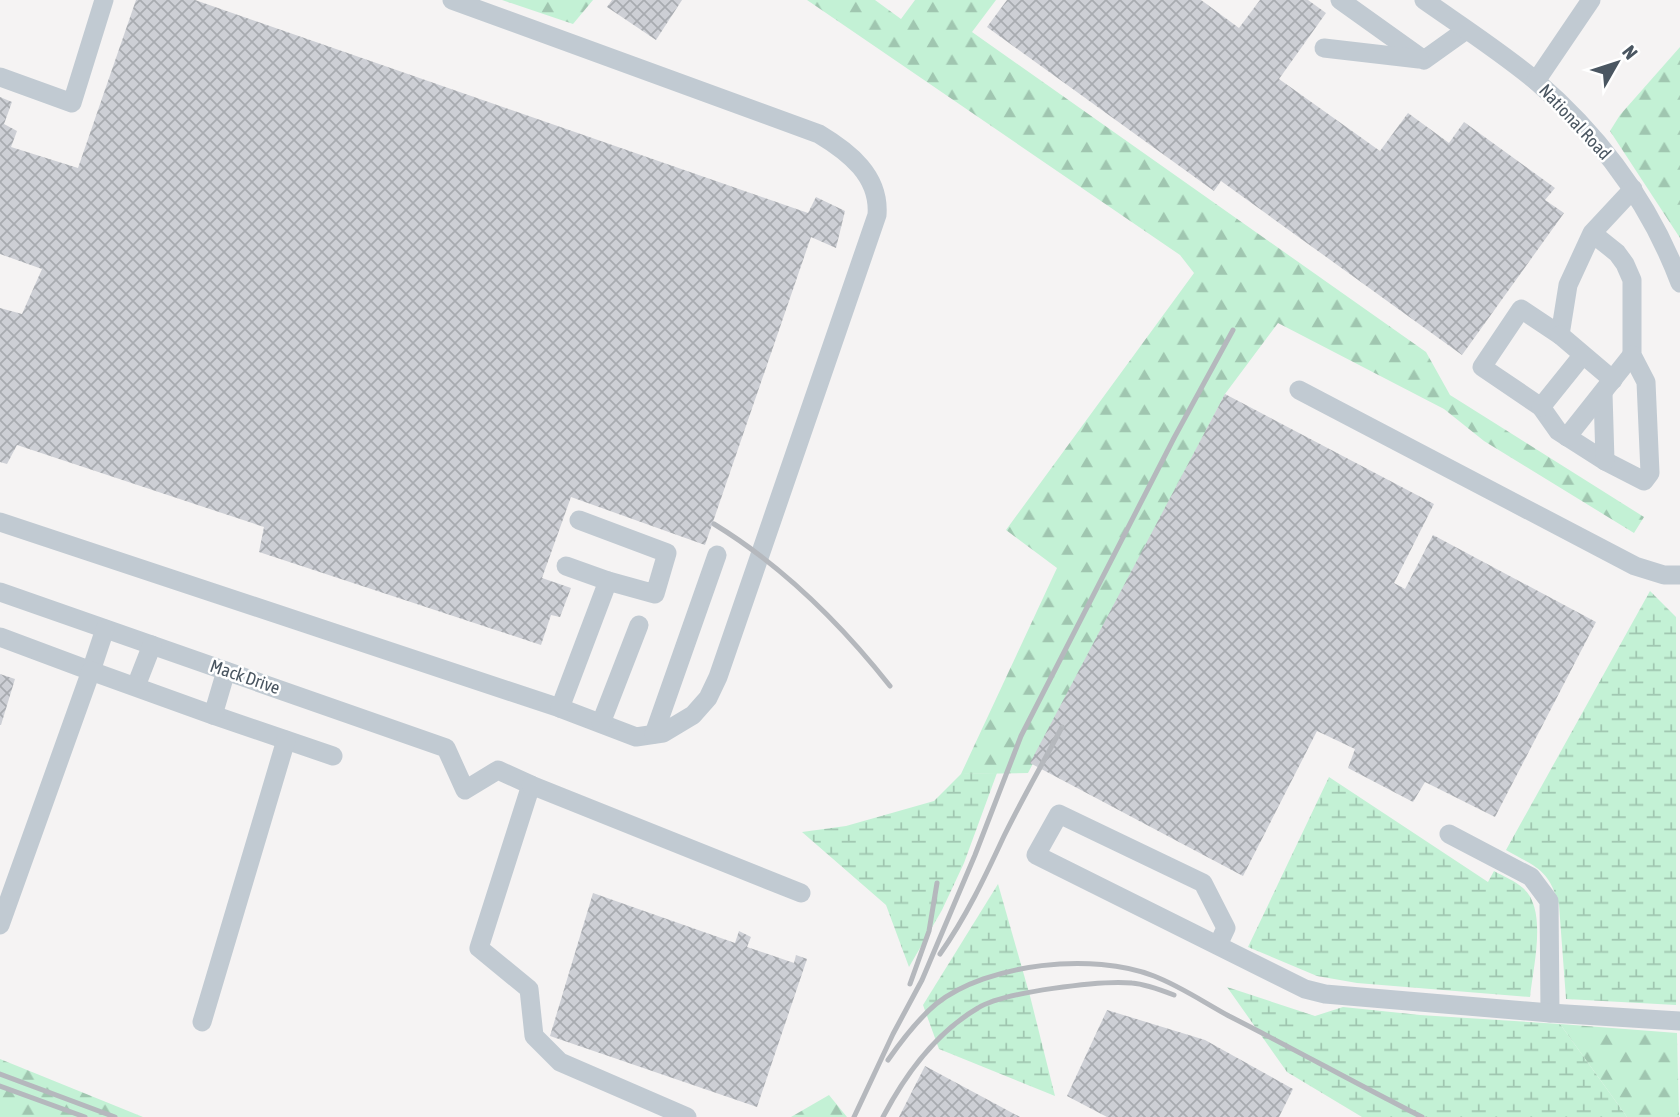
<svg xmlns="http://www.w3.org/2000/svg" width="1680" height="1117" viewBox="0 0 1680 1117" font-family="'Asap Condensed',sans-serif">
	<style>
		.forest { fill: url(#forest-firs) }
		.wetland { fill: url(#wetland-marsh) }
		.building { fill: url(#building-cross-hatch) }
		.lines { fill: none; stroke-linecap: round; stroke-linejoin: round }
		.minor { stroke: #c1cad2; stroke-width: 19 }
		.rail { stroke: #b5b8bd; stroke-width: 5 }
		.labels { text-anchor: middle; stroke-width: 5; stroke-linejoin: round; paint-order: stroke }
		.street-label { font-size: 18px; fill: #4a5661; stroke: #fff }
	</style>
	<defs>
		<pattern id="forest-firs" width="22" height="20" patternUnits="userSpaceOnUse" patternTransform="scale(1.75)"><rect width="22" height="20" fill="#c3f1d5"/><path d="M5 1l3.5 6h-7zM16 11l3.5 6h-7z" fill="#a0c6b0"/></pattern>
		<pattern id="wetland-marsh" width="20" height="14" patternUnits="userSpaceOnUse" patternTransform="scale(1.75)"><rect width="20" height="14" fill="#c3f1d5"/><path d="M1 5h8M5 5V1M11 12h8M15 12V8" fill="none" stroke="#a0c6b0"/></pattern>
		<pattern id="building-cross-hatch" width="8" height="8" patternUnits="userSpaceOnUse" patternTransform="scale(1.75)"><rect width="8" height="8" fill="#cdcfd5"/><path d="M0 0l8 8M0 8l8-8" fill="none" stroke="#a8abb0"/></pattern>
	</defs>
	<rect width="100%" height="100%" fill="#f5f3f3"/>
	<g class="forest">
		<path d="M502,0h91l-20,24z"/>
		<path d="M807,0h68l26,19 14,-19h81l-24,32 454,320 24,43 194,122 -10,16 -150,-92 -40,-32 -166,-86 -53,71 -197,379 -67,1 96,-206 -51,-38 188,-257 -14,-18z"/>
		<path d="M1680,47v191l-70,-107 10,-16z"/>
		<path d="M1560,1024l117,9 2,84h-52z"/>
		<path d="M0,1059l143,58h-143z"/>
		<path d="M829,1095l18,22h-56z"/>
	</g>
	<g class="wetland">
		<path d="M1650,591l26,26v388l-110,-6 -7,-94c-11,-37 -22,-37 -53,-55z"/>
		<path d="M997,773l-33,90 -22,47 -33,57 -23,-62 -84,-73 44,-6 88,-25 27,-27z"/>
		<path d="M1329,777l159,105 6,-11c9,5 21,10 29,17 25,21 10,79 7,109l-173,-14 -40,-7 -69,-29z"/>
		<path d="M998,884l32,112 25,100 -116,-47 -16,-44z"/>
		<path d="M1227,987l88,29 28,-9 77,8 140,9 67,93h-265l-75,-45z"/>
	</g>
	<g class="building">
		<path d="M136,0h59l613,213 8,-16 29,14 -9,37 -25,-11 -106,308 -134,-48 -29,81 29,10 -11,29 -9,-2 -10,30 -282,-93 5,-25 -247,-82 -10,19 -7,-2v-154l22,6 20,-45 -42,-15v-157l12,5 -8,22 13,7 -6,16 67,21z"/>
		<path d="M612,0h70l-26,40 -49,-33z"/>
		<path d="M1007,0h194l38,28 21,-28h48l18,13 -47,66 101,72 28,-38 41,30 15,-21 91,66 -10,12 19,13 -102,142 -241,-174 -7,10 -227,-164z"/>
		<path d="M1225,394l209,110 -40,79 11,6 28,-54 163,87 -101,195 -70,-35 -12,20 -65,-34 7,-19 -38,-18 -74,145 -213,-113z"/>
		<path d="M0,674l15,5 -14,46h-1z"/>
		<path d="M593,893l142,50 4,-12 12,6 -4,10 47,16 2,-8 11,4 -50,148 -207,-71z"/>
		<path d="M1107,1010l98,30 88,49 -14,28h-172l-40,-21z"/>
		<path d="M925,1066l95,51h-121z"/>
	</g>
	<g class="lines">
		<g class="minor">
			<path d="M1340,0l84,60 42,-30"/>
			<path d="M1424,0c37,26 77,52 112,81 65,56 114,122 144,202"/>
			<path d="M1324,48l95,11"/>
			<path d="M0,77l72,26 32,-103"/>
			<path d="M1536,81l55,-81"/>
			<path d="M1592,233l-24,52 -8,50 -39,-26 -39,58 59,40 17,24 47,30 39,20 6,-8 -4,-91 -14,-27v-75l-7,-16 -8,-11 -25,-20 41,-44"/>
			<path d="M1560,335l53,45"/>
			<path d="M1299,390l336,176 29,9h16"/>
			<path d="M1603,393l2,68"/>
			<path d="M1541,407l41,-51"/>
			<path d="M1567,437l65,-82"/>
			<path d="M0,522l560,186 76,29 27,-4 30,-18 15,-17 10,-21 159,-462c3,-39 -28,-63 -58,-81l-367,-134"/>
			<path d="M566,566l42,15"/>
			<path d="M0,592l446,156 19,42 33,-20 33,15 -52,163 50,41 5,47 26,26 127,55"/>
			<path d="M0,637l91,34 14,-42"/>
			<path d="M136,686l16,-41"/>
			<path d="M560,708l48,-127 47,13 12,-41 -88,-33"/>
			<path d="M213,715l120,41"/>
			<path d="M601,723l38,-98"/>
			<path d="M654,734l63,-179"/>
			<path d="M531,785l270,108"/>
			<path d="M1449,834l82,43 18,24 1,112"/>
			<path d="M0,925l91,-254 122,44 13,-44"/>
			<path d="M1218,945l8,-17 -23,-45 -144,-69 -23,41 269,134 20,5 225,19 130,8"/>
			<path d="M202,1022l84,-282"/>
		</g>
		<g class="rail">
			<path d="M714,524c67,41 127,100 176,162"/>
			<path d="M940,954c26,-37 45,-77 64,-118 18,-37 39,-73 58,-109"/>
			<path d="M910,984l19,-53 8,-48"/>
			<path d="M888,1060c14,-20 29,-40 48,-56 52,-41 157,-52 218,-28 26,10 51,27 75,40 65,33 128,68 193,101"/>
			<path d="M0,1074l115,43"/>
			<path d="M0,1086l85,31"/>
			<path d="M854,1117l39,-83 29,-54 53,-125 46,-119 153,-298 59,-108"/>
			<path d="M883,1117c22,-42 54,-85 95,-109 25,-16 124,-28 154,-25 13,1 29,7 42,12"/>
		</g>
	</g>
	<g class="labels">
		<g class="street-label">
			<text transform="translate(1575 122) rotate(47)" y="6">National Road</text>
			<text transform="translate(245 677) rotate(19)" y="6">Mack Drive</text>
		</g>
	</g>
	<g transform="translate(1617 63) rotate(51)" stroke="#ffffff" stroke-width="5" paint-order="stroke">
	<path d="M0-5L12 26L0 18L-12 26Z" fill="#4a5661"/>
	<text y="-10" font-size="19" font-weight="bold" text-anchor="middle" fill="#4a5661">N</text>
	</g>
</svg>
